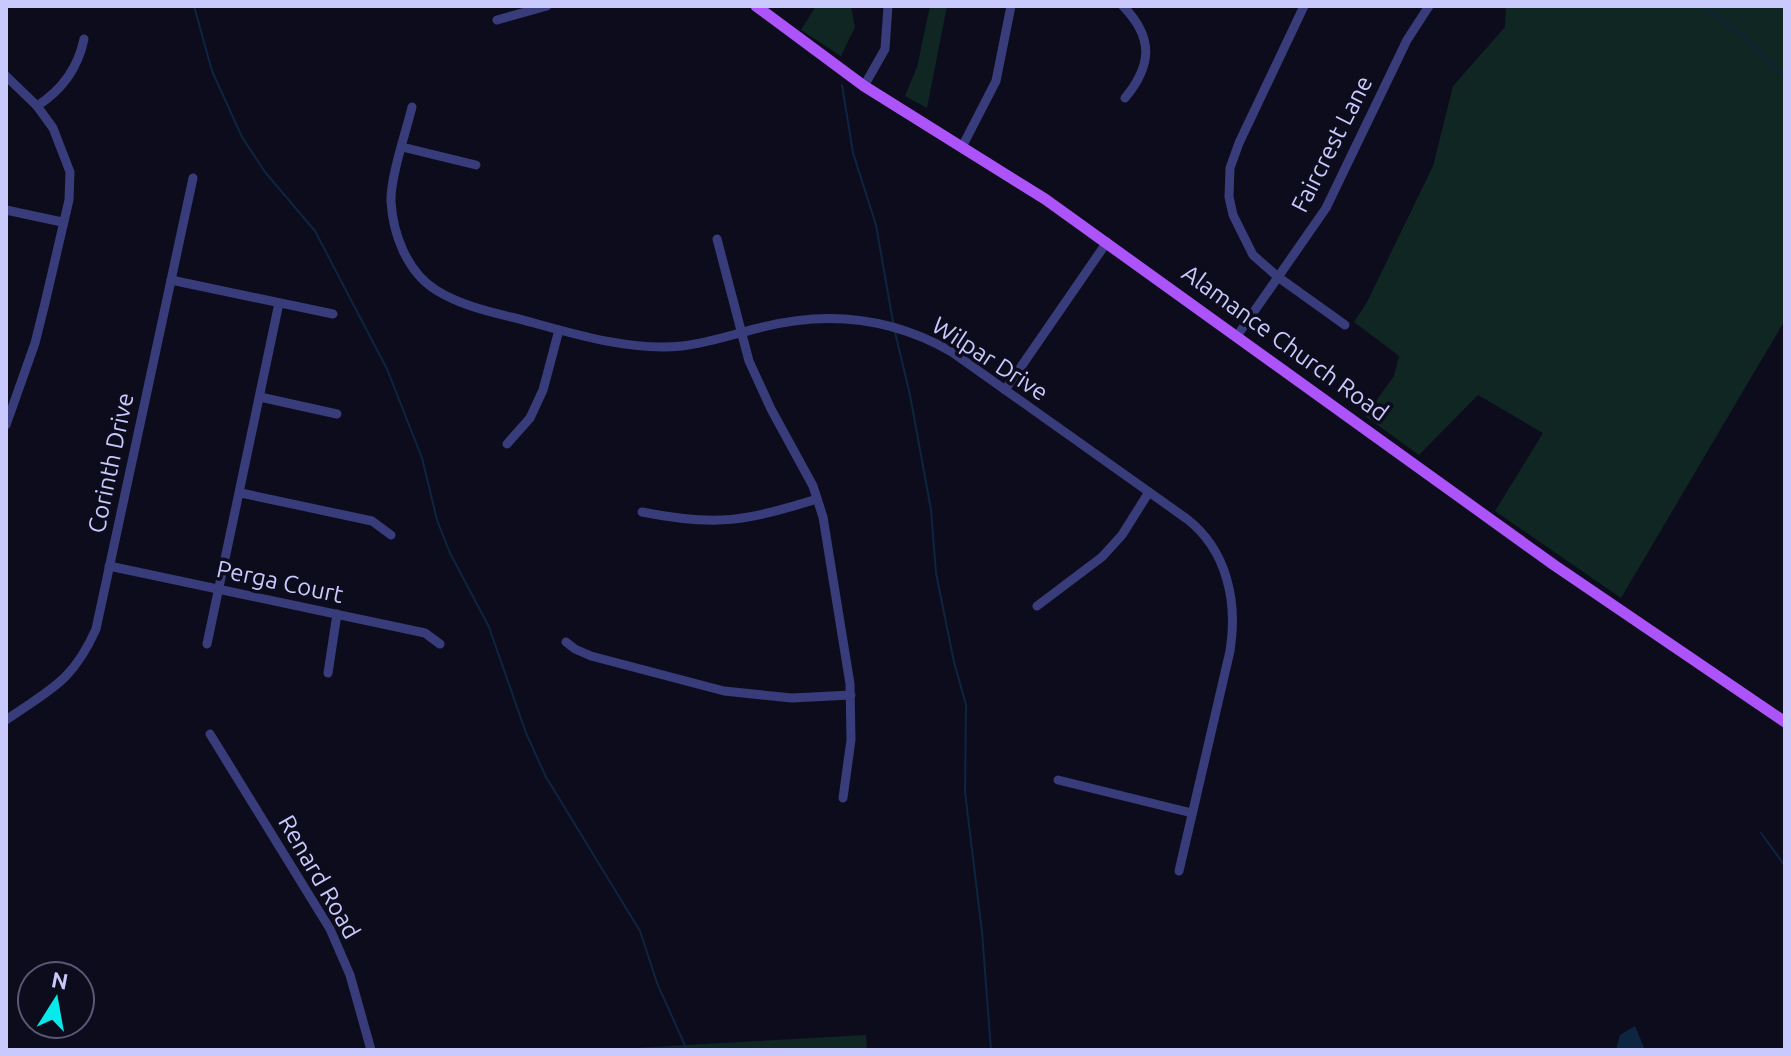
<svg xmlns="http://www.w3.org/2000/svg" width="1791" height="1056" viewBox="0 0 1791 1056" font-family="Ubuntu,sans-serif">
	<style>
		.green { fill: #0f2623 }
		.water { fill: #0d2540 }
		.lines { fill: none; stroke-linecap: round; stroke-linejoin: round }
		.stream { stroke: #0d2540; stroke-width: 2 }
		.minor { stroke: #383c7a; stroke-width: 9 }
		.major { stroke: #ac53fa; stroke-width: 11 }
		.labels { text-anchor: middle; stroke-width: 7; stroke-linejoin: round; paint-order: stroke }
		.street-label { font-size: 24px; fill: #cac9fd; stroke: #0d0c1c }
	</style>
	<rect width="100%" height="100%" fill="#0d0c1c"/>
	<g class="green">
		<path d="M816,6h35l4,21 -14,29 -40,-26z"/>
		<path d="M930,6h17l-20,102 -22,-12 12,-29z"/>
		<path d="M1506,6l279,2v312l-164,278 -126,-87 48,-78 -65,-38 -59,60 -54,-39 29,-40 5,-20 -45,-34 13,-20 66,-136 20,-80 52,-59z"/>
		<path d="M866,1035l1,15h-253l20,-2z"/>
	</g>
	<path class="water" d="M1635,1026l10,24h-29l4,-15z"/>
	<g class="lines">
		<g class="stream">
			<path d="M194,6l18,65 30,66 23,35 50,59 72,138 35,89 15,62 13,33 39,74 37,106 20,44 94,154 17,52 30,67"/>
			<path d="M1703,6l43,32 39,39"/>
			<path d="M842,85l11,68 23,72 17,97"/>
			<path d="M895,332l15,63 21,115 5,63 18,89 12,43 -1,87 17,140 9,118"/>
			<path d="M1761,833l24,33"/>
		</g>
		<g class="minor">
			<path d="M1123,6c31,32 29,59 2,92"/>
			<path d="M1304,6l-65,137 -9,25 -1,29 4,18 20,40 25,22 67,48"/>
			<path d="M497,20l50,-14"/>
			<path d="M6,76l31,30 16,22 17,44 -1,28 -24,103 -10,40 -29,82"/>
			<path d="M864,86l21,-37 3,-43"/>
			<path d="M37,106c25,-16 41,-38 47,-67"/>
			<path d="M412,107c-6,25 -22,71 -21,95 2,32 16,70 45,88 28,18 66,24 98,33 47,13 99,28 148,23 27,-3 52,-12 77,-18 68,-18 132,-11 193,24l235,167c40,31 51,83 43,132l-51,220"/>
			<path d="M963,145l33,-64 15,-75"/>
			<path d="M402,147l74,18"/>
			<path d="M6,210l56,12"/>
			<path d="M717,239l32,122 22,48 42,77 10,31 27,167 1,56 -8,58"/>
			<path d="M171,280l162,34"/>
			<path d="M1237,336l89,-128 81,-168 22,-34"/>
			<path d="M1005,390l102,-148"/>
			<path d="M260,397l77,17"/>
			<path d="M507,444l23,-26 13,-28 16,-60"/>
			<path d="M241,493l131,28 19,14"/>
			<path d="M642,512c76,15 103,9 175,-13"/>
			<path d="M109,566l316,67 15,11"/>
			<path d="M1037,606l65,-49 20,-22 27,-43"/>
			<path d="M566,642l9,7 16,7 133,35 68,7 59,-3"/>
			<path d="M207,644l72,-341"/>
			<path d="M328,673l9,-59"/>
			<path d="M6,720c45,-31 67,-39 90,-91l97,-451"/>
			<path d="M210,734l120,195 20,46 21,75"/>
			<path d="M1058,780l134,33"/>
		</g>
		<path class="major" d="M756,6l108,80 181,113 509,366 231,157"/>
	</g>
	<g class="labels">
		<g class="street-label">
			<text transform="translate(1332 144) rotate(-63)" y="8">Faircrest Lane</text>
			<text transform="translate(1285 343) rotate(36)" y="8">Alamance Church Road</text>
			<text transform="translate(990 359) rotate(33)" y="8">Wilpar Drive</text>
			<text transform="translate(111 463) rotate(-78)" y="8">Corinth Drive</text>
			<text transform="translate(280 582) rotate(12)" y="8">Perga Court</text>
			<text transform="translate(319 877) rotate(60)" y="8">Renard Road</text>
		</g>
	</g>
	<rect width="1791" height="1056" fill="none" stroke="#cac9fd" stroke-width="16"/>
	<g transform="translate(56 1000) rotate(11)"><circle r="38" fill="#0d0c1c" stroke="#595876" stroke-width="2"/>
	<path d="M0-6L14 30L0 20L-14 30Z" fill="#07eaec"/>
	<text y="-12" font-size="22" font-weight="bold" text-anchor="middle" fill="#cac9fd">N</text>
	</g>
</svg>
